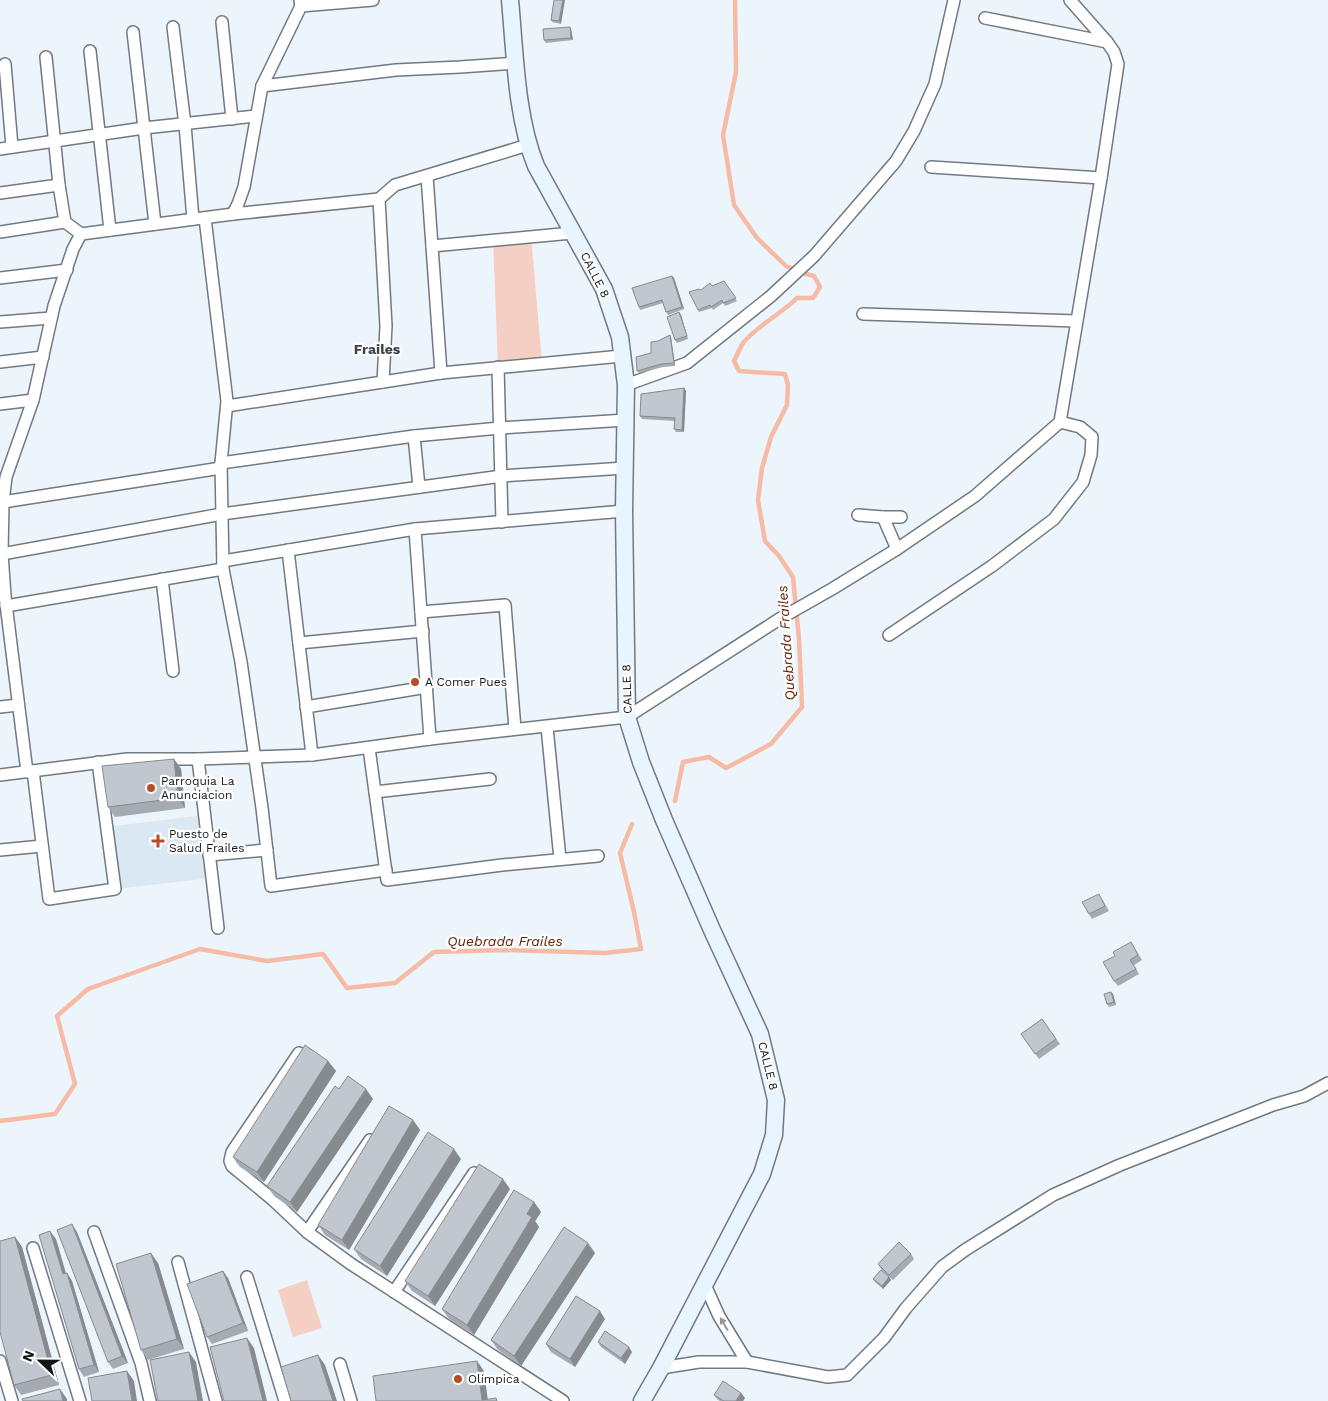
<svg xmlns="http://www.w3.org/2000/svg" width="1328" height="1401" viewBox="0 0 1328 1401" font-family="'Work Sans',sans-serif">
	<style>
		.built { fill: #dae8f4 }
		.park { fill: #f5cfc3 }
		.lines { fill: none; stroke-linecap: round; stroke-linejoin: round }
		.stream { stroke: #f6baa5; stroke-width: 4.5 }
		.street-casing { stroke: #72797f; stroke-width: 14 }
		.secondary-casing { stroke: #72797f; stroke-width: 19 }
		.street { stroke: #fff; stroke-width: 11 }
		.secondary { stroke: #e8f4ff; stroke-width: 16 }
		.wall { fill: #a5abb1 }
		.shaded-wall { fill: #868b90 }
		.building { fill: #c0c7ce; stroke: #868b90 }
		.oneway { fill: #949697 }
		.poi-dot { fill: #b54e27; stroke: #fff; stroke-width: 2 }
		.labels { text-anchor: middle; stroke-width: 4.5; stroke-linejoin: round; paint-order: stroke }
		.street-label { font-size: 12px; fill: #121517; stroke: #fff }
		.poi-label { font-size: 12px; fill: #121517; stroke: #fff; text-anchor: start }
		.neighbourhood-label { font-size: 14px; font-weight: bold; fill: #3e4449; stroke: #fff }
		.water-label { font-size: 14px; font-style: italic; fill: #652003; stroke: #fff }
	</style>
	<rect width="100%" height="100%" fill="#edf5fc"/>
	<path class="built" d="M204,815l8,63 -97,11 -9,-62z"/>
	<g class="park">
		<path d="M531,236l11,127 -44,4 -5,-127z"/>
		<path d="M307,1280l15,48 -29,9 -15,-47z"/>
	</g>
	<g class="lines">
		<g class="stream">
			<path d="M675,801l8,-39 26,-5 17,11 45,-24 31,-37 -3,-68 -6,-62 -14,-21 -14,-15 -7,-41 4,-32 9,-31 16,-32 1,-20 -3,-11 -46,-3 -5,-10c3,-6 6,-13 9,-18 15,-18 38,-29 54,-45h16l7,-11 -6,-11 -8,-2 -20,-8 -29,-28 -23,-33 -11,-70 13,-63 -1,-72"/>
			<path d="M0,1121l55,-7 20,-30 -18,-68 31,-27 112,-40 67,12 56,-7 24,34 48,-5 39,-31 70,-2 101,3 36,-4 -7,-37 -14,-59 12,-29"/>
		</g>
		<g class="street-casing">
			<g id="street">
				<path d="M1070,0l37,42"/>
				<path d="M301,6l72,-6"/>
				<path d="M222,22l10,97"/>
				<path d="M173,27l12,98 8,94"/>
				<path d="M133,32l22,192"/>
				<path d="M90,51l20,179"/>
				<path d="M46,57l13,128 6,37 16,12 152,-20 146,-15 16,-14 133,-40"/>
				<path d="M5,64l7,83"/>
				<path d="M262,86l134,-16 64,-3 56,-4"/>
				<path d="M0,149l144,-21 112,-12"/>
				<path d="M931,167l170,11"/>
				<path d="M427,176l14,197"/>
				<path d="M0,193l59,-8"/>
				<path d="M379,199l7,127 -3,56"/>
				<path d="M233,214l5,-10 6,-17 18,-101 39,-80 -1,-6"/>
				<path d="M205,218l22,183 -6,62 2,106 18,93 21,146 9,78 115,-16"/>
				<path d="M0,232l65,-10"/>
				<path d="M432,246l140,-13"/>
				<path d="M0,278l67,-8"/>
				<path d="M863,314l213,7"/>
				<path d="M0,322l51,-4"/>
				<path d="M0,362l43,-5"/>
				<path d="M498,367l4,155"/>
				<path d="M626,385l61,-22 84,-67 43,-40 82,-95 18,-30 21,-47 19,-84"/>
				<path d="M0,404l33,-4"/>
				<path d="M227,406l214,-33 181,-17"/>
				<path d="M414,436l5,51"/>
				<path d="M221,463l193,-27 86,-8 126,-8"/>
				<path d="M3,502l218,-34"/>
				<path d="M858,515l25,2 14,32"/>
				<path d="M883,517h18"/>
				<path d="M415,529l15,210"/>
				<path d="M288,550l24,205"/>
				<path d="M2,554l220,-40 280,-38 123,-8"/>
				<path d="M223,561l192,-32 209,-18"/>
				<path d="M162,579l11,92"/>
				<path d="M6,606l217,-37"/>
				<path d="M421,612l84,-7 10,124"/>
				<path d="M889,635l103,-69 62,-47 29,-37 8,-27 1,-18 -12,-10 -20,-5"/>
				<path d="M299,643l124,-12"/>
				<path d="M0,707l18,-2"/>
				<path d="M306,707l121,-20"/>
				<path d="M547,727l13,132"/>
				<path d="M369,748l18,132 115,-15 96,-9"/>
				<path d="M198,759l20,169"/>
				<path d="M33,771l16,128 66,-10 -17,-127"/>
				<path d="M27,772l-22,-176 -3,-42 1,-52 3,-25 27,-77 21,-94 19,-57 8,-15"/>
				<path d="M0,775l127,-16h71l114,-4 118,-16 197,-22 154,-99 51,-29 65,-40 78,-53 85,-74 41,-244 17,-114 -4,-12 -7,-10 -122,-24"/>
				<path d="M375,792l115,-13"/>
				<path d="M0,850l42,-4"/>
				<path d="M209,855l58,-5"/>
				<path d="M299,1053l-67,99 -2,9 2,5 40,33 35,33 44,32 212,137"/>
				<path d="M94,1232l47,131 9,38"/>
				<path d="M307,1232l63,-92"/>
				<path d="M33,1248l47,153"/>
				<path d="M178,1262l38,139"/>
				<path d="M247,1277l38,124"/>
				<path d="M705,1285l14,31 28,46"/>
				<path d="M394,1292l80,-119"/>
				<path d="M0,1361l12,40"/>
				<path d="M340,1364l11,37"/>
				<path d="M661,1368l38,-6h48l81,15 19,-2 37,-37 22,-30 36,-41 23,-17 88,-55 67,-30 153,-60 31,-9 24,-13"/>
			</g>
		</g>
		<g class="secondary-casing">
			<path id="secondary" d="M510,0c5,53 6,117 26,166l68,123 16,48 6,48 -2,126 3,206 14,45 23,58 48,110 48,104 16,66 -2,35 -12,39 -101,194 -19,33"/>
		</g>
		<use href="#street" class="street"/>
		<use href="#secondary" class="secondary"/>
	</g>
	<g class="wall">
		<path d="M554,0l7,24 -9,-2 -1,-2z"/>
		<path d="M571,29l2,11 -27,3 -2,-3z"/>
		<path d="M672,276l2,2 10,31 -16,6 -2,-3 -3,-9 -23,7 -1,-3z"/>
		<path d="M724,281l13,20 -12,5 -2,-3 -10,7 -1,-2 -13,4 -1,-2 3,-20z"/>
		<path d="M679,312l2,3 7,24 -11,4 -2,-3z"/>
		<path d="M670,335l1,2 4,29 -12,1 -24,6 -2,-2 14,-18 7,-12z"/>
		<path d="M684,388l2,3 -2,41h-8l-2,-3 1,-8 -33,-2 -2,-3z"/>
		<path d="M174,759l7,10 4,39 -70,9 -7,-10z"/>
		<path d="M1102,899l7,12 -17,8 -3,-5z"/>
		<path d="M1131,942l11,18 -8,5 5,9 -21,12 -4,-5 1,-25z"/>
		<path d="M1111,992l2,2 3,11 -7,2 -2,-3z"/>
		<path d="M1042,1019l18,25 -21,15 -18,-25z"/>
		<path d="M328,1061l8,10 -72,111 -24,-15 -7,-10z"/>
		<path d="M339,1089l34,10 -76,113 -23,-16 -7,-10z"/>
		<path d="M413,1120l7,10 -71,120 -24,-15 -7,-10z"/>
		<path d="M461,1159l-74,117 -26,-17 -7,-10z"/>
		<path d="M510,1189l-75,117 -23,-15 -7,-10z"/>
		<path d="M534,1202l7,10 -6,9 4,6 -65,108 -25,-16 -7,-10z"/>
		<path d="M77,1232l51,131 -15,6 -5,-7z"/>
		<path d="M15,1237l7,10 37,138 -38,10 -7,-10z"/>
		<path d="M56,1239l10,34h1l5,8 27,91 -15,5 -5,-8z"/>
		<path d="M595,1253l-74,113 -23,-16 -7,-10z"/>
		<path d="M911,1254l3,5 -21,21 -4,-3 2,3 -8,9 -8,-7 -2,-3 16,-2 -8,-8 -3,-5z"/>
		<path d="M158,1263l26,86 -36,11 -7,-10z"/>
		<path d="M228,1278l20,53 -36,13 -5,-7z"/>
		<path d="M605,1319l-30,48 -24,-15 -5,-8z"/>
		<path d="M598,1342l34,10 -7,12 -24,-17z"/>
		<path d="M741,1393l4,5 -2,3h-23l-2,-1 -4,-5z"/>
	</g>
	<g class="shaded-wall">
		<path d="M563,0h2l-4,24 -2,-3z"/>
		<path d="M570,27l1,2 2,11 -2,-2z"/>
		<path d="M672,276l2,2 10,31 -2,-2z"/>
		<path d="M679,312l2,3 7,24z"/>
		<path d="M670,335l1,2 4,29 -1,-3z"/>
		<path d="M684,388l2,3 -2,41 -2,-2z"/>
		<path d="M174,759l7,10 4,39 -7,-10z"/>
		<path d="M1111,992l2,2 3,11 -2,-3z"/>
		<path d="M328,1061l8,10 -72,111 -7,-10z"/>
		<path d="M366,1089l7,10 -76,113 -7,-10z"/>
		<path d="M413,1120l7,10 -71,120 -7,-10z"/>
		<path d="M454,1149l7,10 -74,117 -7,-10z"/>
		<path d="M503,1179l7,10 -75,117 -7,-10z"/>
		<path d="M534,1202l7,10 -6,9 4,6 -65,108 -7,-10 60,-111z"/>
		<path d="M72,1224l5,8 51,131 -6,-7z"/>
		<path d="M50,1231l6,8 12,43 -5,-8z"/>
		<path d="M15,1237l7,10 37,138 -7,-10z"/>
		<path d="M588,1243l7,10 -74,113 -7,-10z"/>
		<path d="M151,1253l7,10 26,86 -7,-10z"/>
		<path d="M223,1271l5,7 20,53 -5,-8z"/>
		<path d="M67,1273l5,8 27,91 -5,-7z"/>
		<path d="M889,1277l2,3 -8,9 -1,-3z"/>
		<path d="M600,1311l5,8 -30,48 -5,-8z"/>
		<path d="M247,1338l7,10 13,53h-4z"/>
		<path d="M629,1347l3,5 -7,12 -4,-6z"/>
		<path d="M189,1352l7,10 7,39h-5z"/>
		<path d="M318,1355l7,10 12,36h-4z"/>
		<path d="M477,1361l7,10 4,30 -6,-1z"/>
		<path d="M127,1371l7,10 3,20h-5z"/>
		<path d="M60,1389l7,10v2h-4z"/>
		<path d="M741,1393l4,5 -2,3h-7z"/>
	</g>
	<g class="building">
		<path d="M554,0h9l-4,21 -8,-1z"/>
		<path d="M570,27l1,11 -27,2 -1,-11z"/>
		<path d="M672,276l10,31 -16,5 -4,-12 -23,7 -7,-19z"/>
		<path d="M724,281l12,17 -13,5 -1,-3 -11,7 -1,-2 -12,5 -9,-18 10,-3 2,1 9,-7 2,3z"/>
		<path d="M679,312l8,24 -12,4 -8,-23z"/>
		<path d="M670,335l4,28 -13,1 -24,7 -1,-14 15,-4v-11l7,-1z"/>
		<path d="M684,388l-2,42 -8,-1 1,-11 -35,-2 1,-22z"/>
		<path d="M174,759l4,39 -70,9 -6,-41z"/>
		<path d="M1099,894l6,12 -16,8 -7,-12z"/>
		<path d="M1131,942l7,13 -8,5 6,9 -22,12 -11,-19 12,-6 -2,-4z"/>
		<path d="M1111,992l3,10 -7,2 -3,-10z"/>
		<path d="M1042,1019l14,20 -21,15 -14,-20z"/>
		<path d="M305,1045l23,16 -71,111 -24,-15z"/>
		<path d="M348,1076l18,13 -76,113 -23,-16 68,-100 4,3z"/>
		<path d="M389,1106l24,14 -71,120 -24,-15z"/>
		<path d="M428,1132l26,17 -74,117 -26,-17z"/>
		<path d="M479,1164l24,15 -75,117 -23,-15z"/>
		<path d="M514,1190l20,12 -7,12 5,3 -65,108 -25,-16z"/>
		<path d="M72,1224l50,132 -14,6 -51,-132z"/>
		<path d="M564,1227l24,16 -74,113 -23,-16z"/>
		<path d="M50,1231l13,43 4,-1 27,92 -15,4 -40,-134z"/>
		<path d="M15,1237l37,138 -38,10 -14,-53v-91z"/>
		<path d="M899,1242l12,12 -22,21 -11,-11z"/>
		<path d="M151,1253l26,86 -36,11 -25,-86z"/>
		<path d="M881,1270l8,7 -7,9 -9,-7z"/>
		<path d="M223,1271l20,52 -36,14 -20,-53z"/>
		<path d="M576,1296l24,15 -30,48 -24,-15z"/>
		<path d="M605,1331l24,16 -8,11 -23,-16z"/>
		<path d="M247,1338l16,63h-39l-14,-54z"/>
		<path d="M189,1352l9,49h-40l-8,-41z"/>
		<path d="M318,1355l15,46h-42l-10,-34z"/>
		<path d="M477,1361l5,39 14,-2 1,3h-121l-3,-25z"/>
		<path d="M127,1371l5,30h-40l-4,-23z"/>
		<path d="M723,1381l18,12 -5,8h-12l-10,-6z"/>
		<path d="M60,1389l3,12h-40l-1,-2z"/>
	</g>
	<defs><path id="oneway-solid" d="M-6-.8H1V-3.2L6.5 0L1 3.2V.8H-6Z" transform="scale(1.25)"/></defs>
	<use class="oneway" href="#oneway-solid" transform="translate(724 1324) rotate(-121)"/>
	<g class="poi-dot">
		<circle cx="415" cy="682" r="5"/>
		<circle cx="151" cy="788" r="5"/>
		<path d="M155.5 833.5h5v5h5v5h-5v5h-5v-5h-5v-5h5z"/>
		<circle cx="458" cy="1379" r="5"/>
	</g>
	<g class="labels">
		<g class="street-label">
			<text transform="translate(595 275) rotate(63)" y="4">CALLE 8</text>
			<text transform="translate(627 689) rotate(-92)" y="4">CALLE 8</text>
			<text transform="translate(768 1066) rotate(76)" y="4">CALLE 8</text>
		</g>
		<g class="poi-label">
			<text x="425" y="686">A Comer Pues</text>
			<text x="161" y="785">Parroquia La<tspan x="161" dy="14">Anunciacion</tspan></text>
			<text x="169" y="838">Puesto de<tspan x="169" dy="14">Salud Frailes</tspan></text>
			<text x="468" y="1383">Olímpica</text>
		</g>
		<g class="neighbourhood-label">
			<text x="377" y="354">Frailes</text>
		</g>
		<g class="water-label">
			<text transform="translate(786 643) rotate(-94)" y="5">Quebrada Frailes</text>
			<text x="505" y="946">Quebrada Frailes</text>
		</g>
	</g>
	<g transform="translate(40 1361) rotate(292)" stroke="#ffffff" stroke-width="4" paint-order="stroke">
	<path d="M0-4L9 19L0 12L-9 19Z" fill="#121517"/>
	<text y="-8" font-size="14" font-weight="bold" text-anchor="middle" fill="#121517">N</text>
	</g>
</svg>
